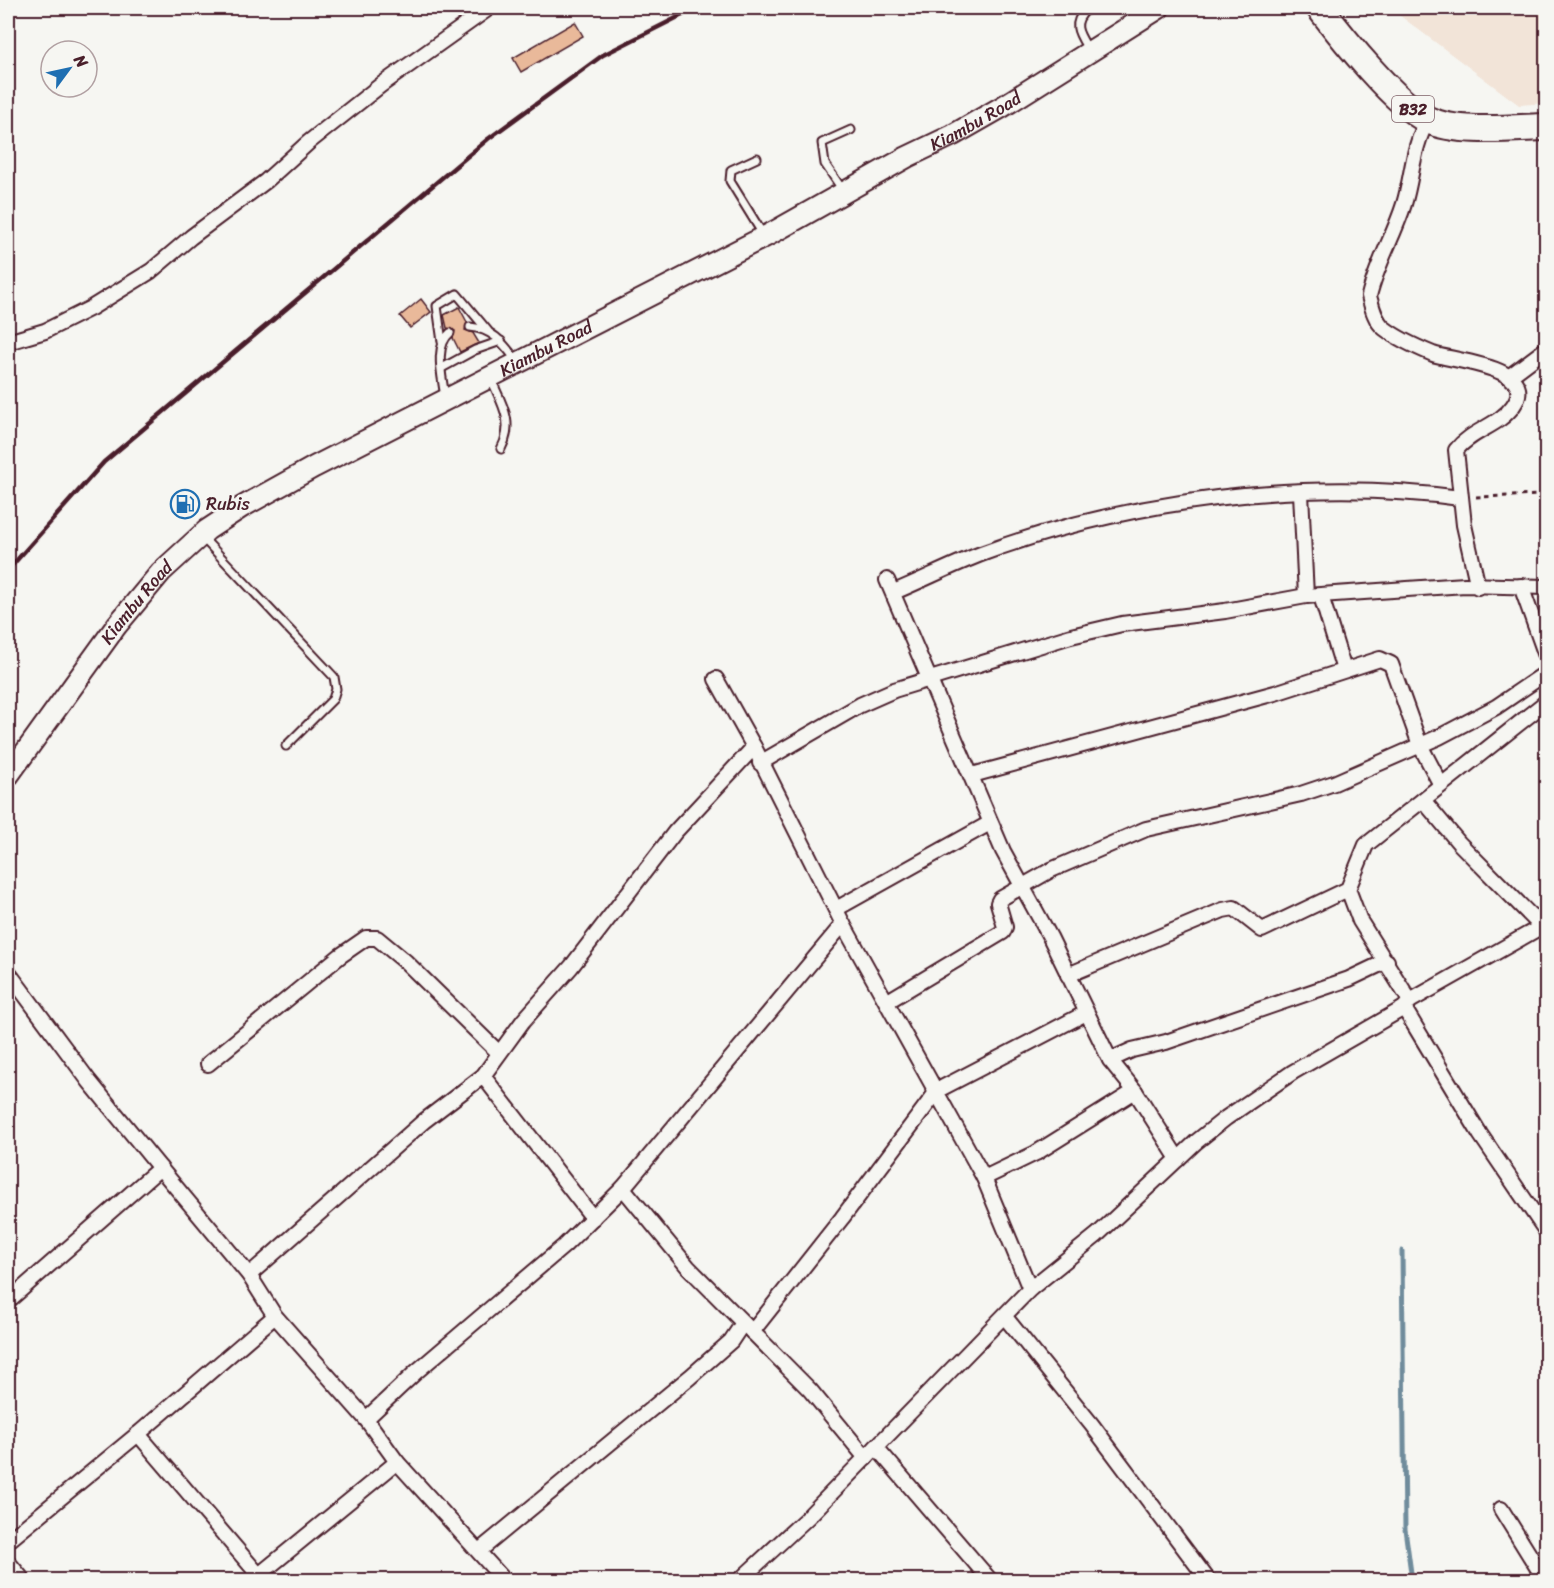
<svg xmlns="http://www.w3.org/2000/svg" width="1554" height="1588" viewBox="0 0 1554 1588" font-family="Sriracha,sans-serif">
	<style>
		.built { fill: #f2e4d8 }
		.lines { fill: none; stroke-linecap: round; stroke-linejoin: round }
		.stream { stroke: #6f8c9c; stroke-width: 5 }
		.building { fill: #e9b99a; stroke: #4a1f2b; stroke-width: 1.5 }
		.lane-casing { stroke: #4a1f2b; stroke-width: 11 }
		.street-casing { stroke: #4a1f2b; stroke-width: 18 }
		.secondary-casing { stroke: #4a1f2b; stroke-width: 24 }
		.highway-casing { stroke: #4a1f2b; stroke-width: 30 }
		.path { stroke: #4a1f2b; stroke-width: 3; stroke-dasharray: 4.5 4.5; stroke-linecap: butt }
		.lane { stroke: #f6f6f2; stroke-width: 7 }
		.street { stroke: #f6f6f2; stroke-width: 14 }
		.secondary { stroke: #f6f6f2; stroke-width: 20 }
		.highway { stroke: #f6f6f2; stroke-width: 26 }
		.rail { stroke: #4a1f2b; stroke-width: 4.5 }
		.labels { text-anchor: middle; stroke-width: 5; stroke-linejoin: round; paint-order: stroke }
		.shield { fill: #f6f6f2; stroke: #7e6067; stroke-width: 1.5 }
		.shield-label { font-size: 16px; font-weight: bold; fill: #4a1f2b }
		.street-label { font-size: 18px; fill: #4a1f2b; stroke: #f6f6f2 }
		.poi-label { font-size: 18px; fill: #4a1f2b; stroke: #f6f6f2; text-anchor: start }
	</style>
	<rect width="100%" height="100%" fill="#f6f6f2"/>
	<filter id="ink" filterUnits="userSpaceOnUse"><feTurbulence type="fractalNoise" baseFrequency=".0167" numOctaves="2"/><feDisplacementMap in="SourceGraphic" scale="12" xChannelSelector="R" yChannelSelector="G"/><feConvolveMatrix kernelMatrix="1 2 1 2 8 2 1 2 1" color-interpolation-filters="sRGB"/></filter>
	<g filter="url(#ink)">
		<path class="built" d="M1396,8h150v95l-27,2 -120,-90z"/>
		<g class="lines">
			<path class="stream" d="M1402,1251l3,278 7,51"/>
		</g>
		<g class="building">
			<path d="M575,22l8,14 -62,36 -8,-14z"/>
			<path d="M421,299l10,13 -21,16 -10,-12z"/>
			<path d="M459,307l8,15 -2,8 8,3 6,10 -19,9 -7,-14 2,-7 -8,-3 -3,-13z"/>
		</g>
		<g class="lines">
			<g class="lane-casing">
				<g id="lane">
					<path d="M1086,10c-15,14 -7,24 2,39"/>
					<path d="M757,158l-26,12 -1,11 34,55"/>
					<path d="M844,192l-19,-28 -3,-21 29,-13"/>
					<path d="M470,327c23,2 33,16 46,33"/>
					<path d="M442,342l-5,-36 20,-12 31,37"/>
					<path d="M442,368l33,-18 26,-9"/>
					<path d="M491,379c11,25 24,44 10,70"/>
					<path d="M445,398c-2,-19 -12,-51 5,-65"/>
					<path d="M202,537l132,140 2,12 -3,10 -47,47"/>
				</g>
			</g>
			<g class="street-casing">
				<g id="street">
					<path d="M1428,120c-16,27 -15,55 -24,84 -10,32 -27,59 -35,92 3,11 6,25 15,32 14,11 32,19 49,26 19,7 108,13 80,52 -14,20 -41,24 -57,44l8,75 14,62"/>
					<path d="M8,342l37,-11 46,-23 60,-37 40,-34 75,-56 43,-39 72,-57 108,-77"/>
					<path d="M1510,376l36,-27"/>
					<path d="M1301,493l5,103"/>
					<path d="M887,580l116,271 47,86 60,123 25,31 -99,62 -52,25"/>
					<path d="M1521,586l25,70"/>
					<path d="M894,592c29,-12 58,-27 87,-38 146,-54 325,-77 479,-56"/>
					<path d="M1321,596l23,74"/>
					<path d="M716,679l38,68 89,177 141,254 46,111"/>
					<path d="M760,763l100,-58 34,-15 177,-54 51,-12 103,-13 81,-15 159,-11 81,2"/>
					<path d="M972,775l303,-82 105,-34 11,5 29,81 21,40"/>
					<path d="M1423,800l36,43 83,84"/>
					<path d="M1348,889l12,32 50,80"/>
					<path d="M836,909l154,-86"/>
					<path d="M8,972l81,109 71,87"/>
					<path d="M1068,975l155,-65 11,-2 28,22 86,-41 18,-44 180,-143"/>
					<path d="M888,1001l115,-69 2,-5 -7,-24 2,-4 51,-29 95,-41 155,-35 33,-11 105,-46 57,-30 50,-34"/>
					<path d="M1404,1008l76,126 66,97"/>
					<path d="M1110,1060l22,-10 34,-8 183,-63 38,-18"/>
					<path d="M208,1064l132,-108 26,-18h11l29,24 93,91"/>
					<path d="M483,1076l110,142"/>
					<path d="M1135,1091l43,68"/>
					<path d="M623,1188l65,79 122,123 56,68"/>
					<path d="M249,1275l175,-154 59,-45 40,-55 48,-54 104,-135 79,-85"/>
					<path d="M8,1301l152,-133 89,107 26,41 91,103 31,43 107,118"/>
					<path d="M1005,1317l87,108 116,155"/>
					<path d="M752,1332l90,-114 96,-128 148,-77"/>
					<path d="M366,1419l50,-47 148,-126 59,-58 220,-264"/>
					<path d="M138,1434l125,146"/>
					<path d="M876,1447l114,133"/>
					<path d="M1501,1509l44,71"/>
					<path d="M8,1541l130,-107 137,-118"/>
					<path d="M479,1551l211,-174 41,-36 12,-18"/>
					<path d="M8,1562l15,18"/>
					<path d="M259,1575l138,-113"/>
					<path d="M740,1580l68,-63 222,-228 67,-54 99,-93 30,-24 67,-46 111,-64 6,-7 136,-77"/>
				</g>
			</g>
			<g class="secondary-casing">
				<g id="secondary">
					<path id="s1" d="M8,776l109,-151 44,-53 46,-42 35,-23 72,-40 458,-234 135,-76 46,-22 49,-28 157,-99"/>
				</g>
			</g>
			<g class="highway-casing">
				<path id="highway" d="M1320,8c22,29 76,97 108,112 30,14 85,8 118,7"/>
			</g>
			<path class="path" d="M1476,497l70,-2"/>
			<use href="#lane" class="lane"/>
			<use href="#street" class="street"/>
			<use href="#secondary" class="secondary"/>
			<use href="#highway" class="highway"/>
			<path class="rail" d="M8,570l96,-108 384,-323 115,-84 93,-47"/>
		</g>
	</g>
	<defs>
		<g id="fuel-ring" transform="scale(1.5)"><circle r="9.5" fill="#f6f6f2" stroke="#1f6fb2" stroke-width="1.5"/><path d="M-5.5-6h7V0h2V4h1.3V-2.5L3-4.5l.8-.8L6-3V5H2.5V1h-1V6h-7ZM-4.2-4.7v3.2H.2V-4.7Z" fill="#1f6fb2"/></g>
	</defs>
	<g fill-rule="evenodd">
		<use href="#fuel-ring" x="185" y="504"/>
	</g>
	<g class="labels">
		<rect class="shield" x="1392" y="96" width="42" height="26" rx="4.5"/>
		<g class="shield-label">
			<text x="1413" y="115">B32</text>
		</g>
		<g class="street-label">
			<text dy="6" stroke="none"><textPath href="#s1" startOffset="1188">Kiambu Road</textPath></text>
			<text dy="6" stroke="none"><textPath href="#s1" startOffset="702">Kiambu Road</textPath></text>
			<text dy="6" stroke="none"><textPath href="#s1" startOffset="216">Kiambu Road</textPath></text>
		</g>
		<g class="poi-label">
			<text x="206" y="510">Rubis</text>
		</g>
	</g>
	<rect width="1554" height="1588" fill="none" stroke="#f6f6f2" stroke-width="30"/>
	<rect x="15" y="15" width="1524" height="1558" fill="none" stroke="#4a1f2b" stroke-width="2" filter="url(#ink)"/>
	<g transform="translate(69 69) rotate(57)"><circle r="28" fill="#f6f6f2" stroke="#b1a0a2" stroke-width="1.5"/>
	<path d="M0-4.5L10 22L0 15L-10 22Z" fill="#1f6fb2"/>
	<text y="-9" font-size="16" font-weight="bold" text-anchor="middle" fill="#4a1f2b">N</text>
	</g>
</svg>
